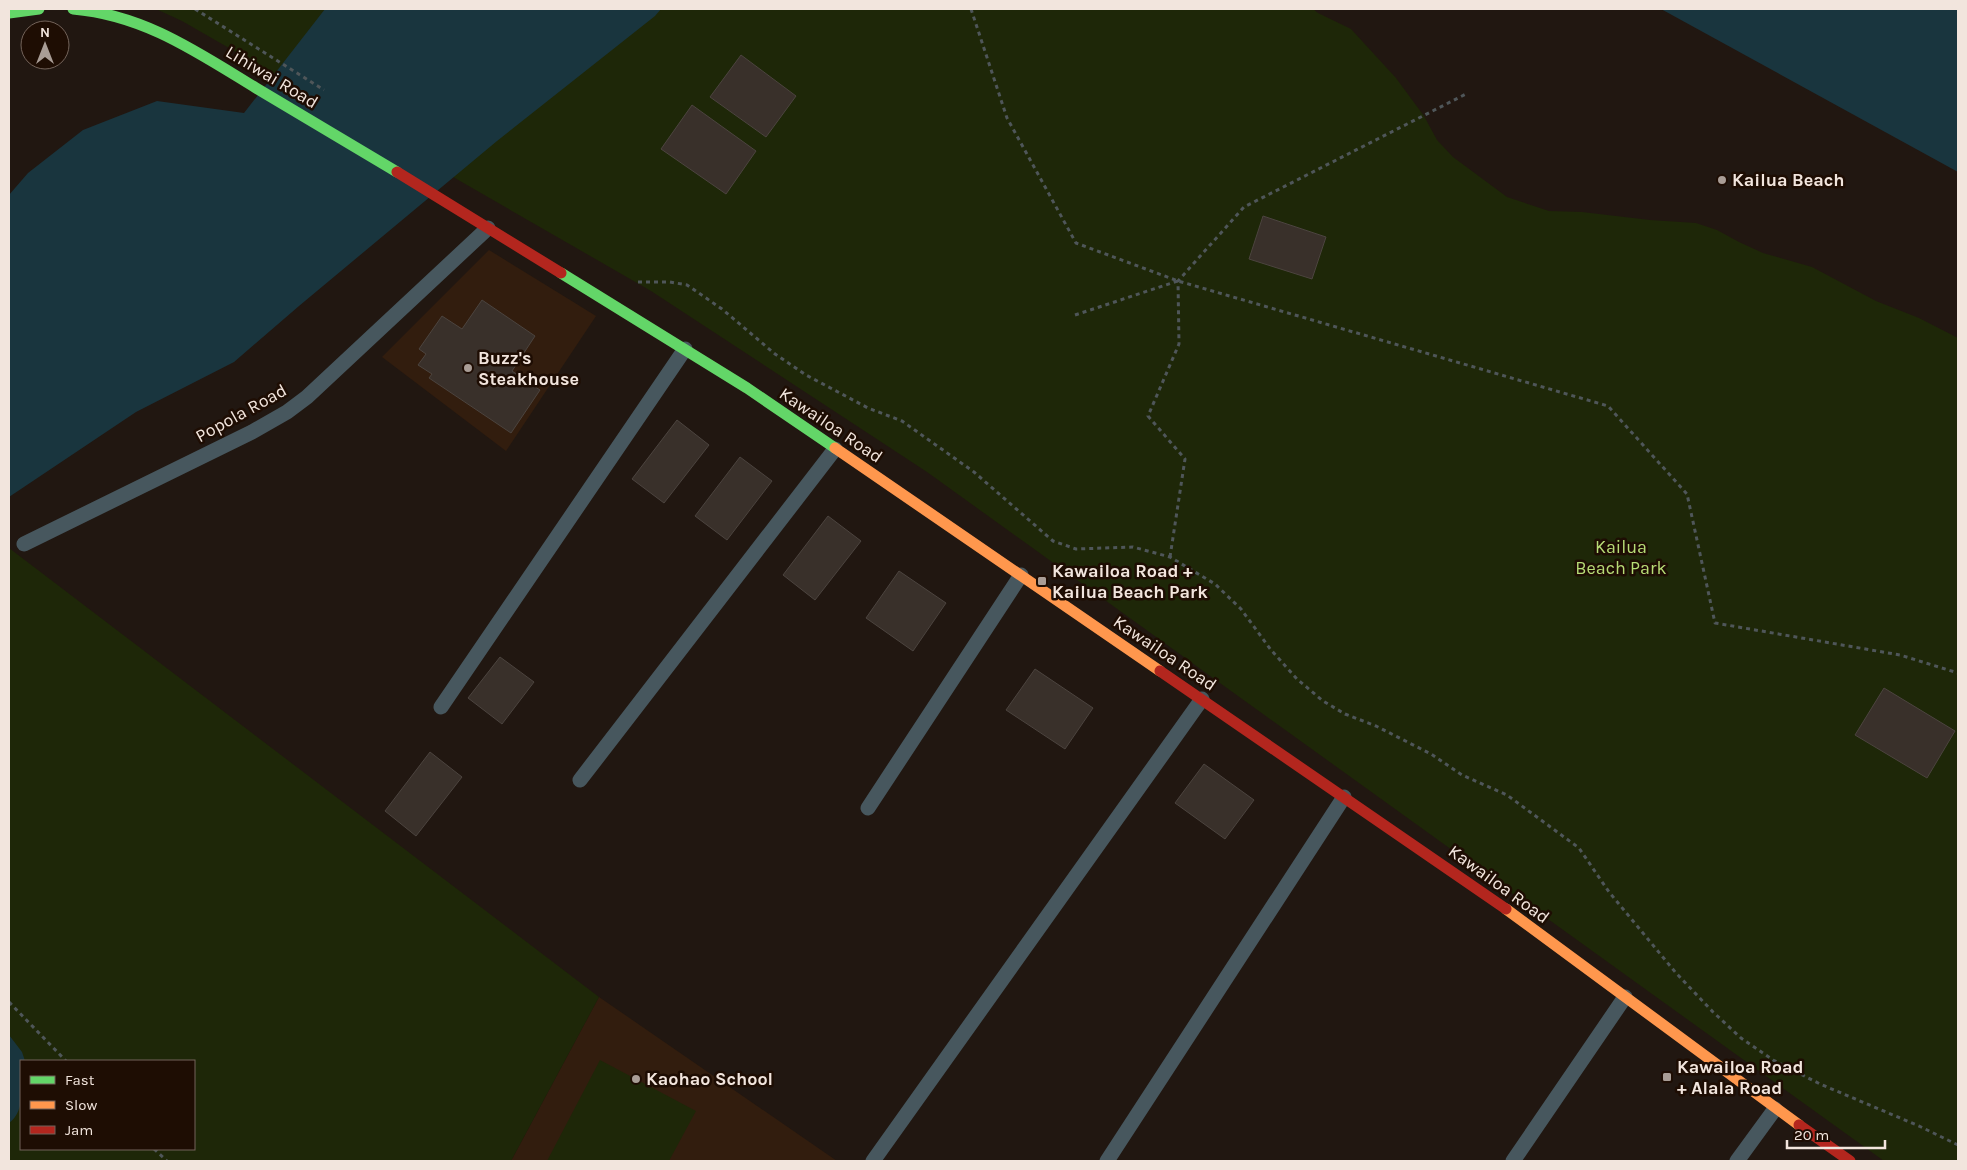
<svg xmlns="http://www.w3.org/2000/svg" width="1967" height="1170" viewBox="0 0 1967 1170" font-family="Karla,sans-serif">
	<style>
		.built { fill: #321d0e }
		.green { fill: #1e2708; fill-rule: evenodd }
		.water { fill: #19353e }
		.building { fill: #39302a; stroke: #4c443f }
		.lines { fill: none; stroke-linecap: round; stroke-linejoin: round }
		.path { stroke: #4f5659; stroke-width: 3; stroke-dasharray: 4 4; stroke-linecap: butt }
		.lane { stroke: #47575e; stroke-width: 15 }
		.fast { stroke: #63d668; stroke-width: 11 }
		.slow { stroke: #ff974d; stroke-width: 11 }
		.jam { stroke: #b3261e; stroke-width: 11 }
		.poi-dot { fill: #a99d96; stroke: #1e0d03; stroke-width: 2 }
		.labels { text-anchor: middle; stroke-width: 5; stroke-linejoin: round; paint-order: stroke }
		.street-label { font-size: 18px; fill: #f2e5dd; stroke: #1e0d03 }
		.poi-label { font-size: 18px; font-weight: bold; fill: #f2e5dd; stroke: #1e0d03; text-anchor: start }
		.park-label { font-size: 18px; fill: #b7dc76; stroke: #1e0d03 }
	</style>
	<rect width="100%" height="100%" fill="#211711"/>
	<g class="built">
		<path d="M489,250l107,66 -90,135 -124,-94z"/>
		<path d="M599,997l238,164h-326z"/>
	</g>
	<g class="green">
		<path d="M156,9h1157l5,4 33,16 45,49 28,38 13,24 16,17 54,40 42,14 33,1 68,8 46,3 21,7 22,12 24,11 49,14 64,34 43,17 39,20v823h-74l-957,-689 -276,-181 -469,-270z"/>
		<path d="M9,548l590,449 -88,164h-502zM21,1061h173v88h-173z"/>
		<path d="M600,1060l96,51 -27,50h-122z"/>
	</g>
	<g class="water">
		<path d="M325,9h336l-6,7 -158,125 -198,165 -65,56 -98,50 -127,85v-302l19,-22 55,-43 74,-29 87,12z"/>
		<path d="M1661,9h297v163z"/>
		<path d="M9,1035l13,17 3,9h-4c0,20 6,49 -12,62z"/>
	</g>
	<g class="building">
		<path d="M741,55l55,41 -30,41 -56,-40z"/>
		<path d="M692,105l64,46 -30,43 -65,-45z"/>
		<path d="M1263,216l63,21 -14,42 -63,-20z"/>
		<path d="M482,300l53,36 -23,35 28,19 -29,43 -82,-55 3,-4 -14,-9 8,-11 -7,-5 23,-33 20,13z"/>
		<path d="M677,420l32,25 -45,58 -32,-24z"/>
		<path d="M740,457l32,24 -45,59 -32,-24z"/>
		<path d="M828,516l33,25 -46,59 -32,-25z"/>
		<path d="M899,571l47,32 -33,48 -47,-33z"/>
		<path d="M500,657l34,25 -32,42 -34,-26z"/>
		<path d="M1035,669l58,39 -28,41 -59,-39z"/>
		<path d="M1884,688l71,43 -28,47 -72,-43z"/>
		<path d="M430,752l32,25 -46,59 -31,-25z"/>
		<path d="M1204,764l50,36 -29,39 -50,-36z"/>
	</g>
	<g class="lines">
		<g class="path">
			<path d="M195,9l129,81"/>
			<path d="M971,9l36,109 69,125 102,38 430,125 79,88 28,129 185,32 58,18"/>
			<path d="M638,282h32l17,3 35,24 53,45 31,21 62,33 34,13 72,51 79,69 23,8 57,-2 37,10 45,27 26,25 30,41 26,29 26,22 22,13 31,12 55,28 31,21 45,20 72,53 30,44 67,81 37,39 28,26 32,22 47,24 99,42 39,19"/>
			<path d="M1075,315l103,-34"/>
			<path d="M1170,557l15,-98 -37,-43 31,-72 -1,-63 66,-74 222,-113"/>
			<path d="M9,1002l57,59"/>
			<path d="M154,1149l13,12"/>
		</g>
		<g class="lane">
			<path d="M24,544l228,-112 35,-20 20,-15 181,-169"/>
			<path d="M441,707l244,-358"/>
			<path d="M580,780l255,-331"/>
			<path d="M868,808l153,-233"/>
			<path d="M873,1161l329,-462"/>
			<path d="M1107,1161l237,-364"/>
			<path d="M1513,1161l112,-164"/>
			<path d="M1737,1161l38,-52"/>
		</g>
		<g class="fast">
			<path d="M73,9c71,6 124,43 183,79 47,28 94,56 141,84"/>
			<path d="M9,13l30,-4"/>
			<path d="M561,273l186,115 88,60"/>
		</g>
		<g class="slow">
			<path d="M835,448l325,223"/>
			<path d="M1506,909l293,216"/>
		</g>
		<g class="jam">
			<path d="M397,172l164,101"/>
			<path d="M1160,671l346,238"/>
			<path d="M1799,1125l51,36"/>
		</g>
	</g>
	<g class="poi-dot">
		<circle cx="1722" cy="180" r="5"/>
		<circle cx="468" cy="368" r="5"/>
		<rect x="1037" y="576" width="10" height="10" rx="2.5"/>
		<rect x="1662" y="1072" width="10" height="10" rx="2.5"/>
		<circle cx="636" cy="1079" r="5"/>
	</g>
	<g class="labels">
		<g class="street-label">
			<text transform="translate(272 77) rotate(31)" y="6">Lihiwai Road</text>
			<text transform="translate(241 413) rotate(-29)" y="6">Popola Road</text>
			<text transform="translate(831 425) rotate(34)" y="6">Kawailoa Road</text>
			<text transform="translate(1165 653) rotate(34)" y="6">Kawailoa Road</text>
			<text transform="translate(1499 884) rotate(36)" y="6">Kawailoa Road</text>
		</g>
		<g class="poi-label">
			<text x="1732" y="186">Kailua Beach</text>
			<text x="478" y="364">Buzz's<tspan x="478" dy="21">Steakhouse</tspan></text>
			<text x="1052" y="577">Kawailoa Road +<tspan x="1052" dy="21">Kailua Beach Park</tspan></text>
			<text x="1677" y="1073">Kawailoa Road<tspan x="1677" dy="21">+ Alala Road</tspan></text>
			<text x="646" y="1085">Kaohao School</text>
		</g>
		<g class="park-label">
			<text x="1621" y="553">Kailua<tspan x="1621" dy="21">Beach Park</tspan></text>
		</g>
	</g>
	<rect width="1967" height="1170" fill="none" stroke="#f2e5dd" stroke-width="20"/>
	<rect x="20" y="1060" width="175" height="90" fill="#1e0d03" stroke="#73635a"/>
	<rect x="30" y="1076" width="25" height="8" fill="#63d668" stroke="#73635a"/>
	<text x="65" y="1085" font-size="15" fill="#f2e5dd">Fast</text>
	<rect x="30" y="1101" width="25" height="8" fill="#ff974d" stroke="#73635a"/>
	<text x="65" y="1110" font-size="15" fill="#f2e5dd">Slow</text>
	<rect x="30" y="1126" width="25" height="8" fill="#b3261e" stroke="#73635a"/>
	<text x="65" y="1135" font-size="15" fill="#f2e5dd">Jam</text>
	<g transform="translate(45 45)"><circle r="24" fill="#1e0d03" stroke="#73635a"/>
	<path d="M0-4L9 19L0 12L-9 19Z" fill="#a99d96"/>
	<text y="-8" font-size="14" font-weight="bold" text-anchor="middle" fill="#f2e5dd">N</text>
	</g>
	<path d="M1787 1140v8h98v-8" fill="none" stroke="#f2e5dd" stroke-width="2.5"/>
	<text x="1794" y="1140" font-size="15" fill="#f2e5dd" stroke="#1e0d03" stroke-width="4" paint-order="stroke">20 m</text>
</svg>
